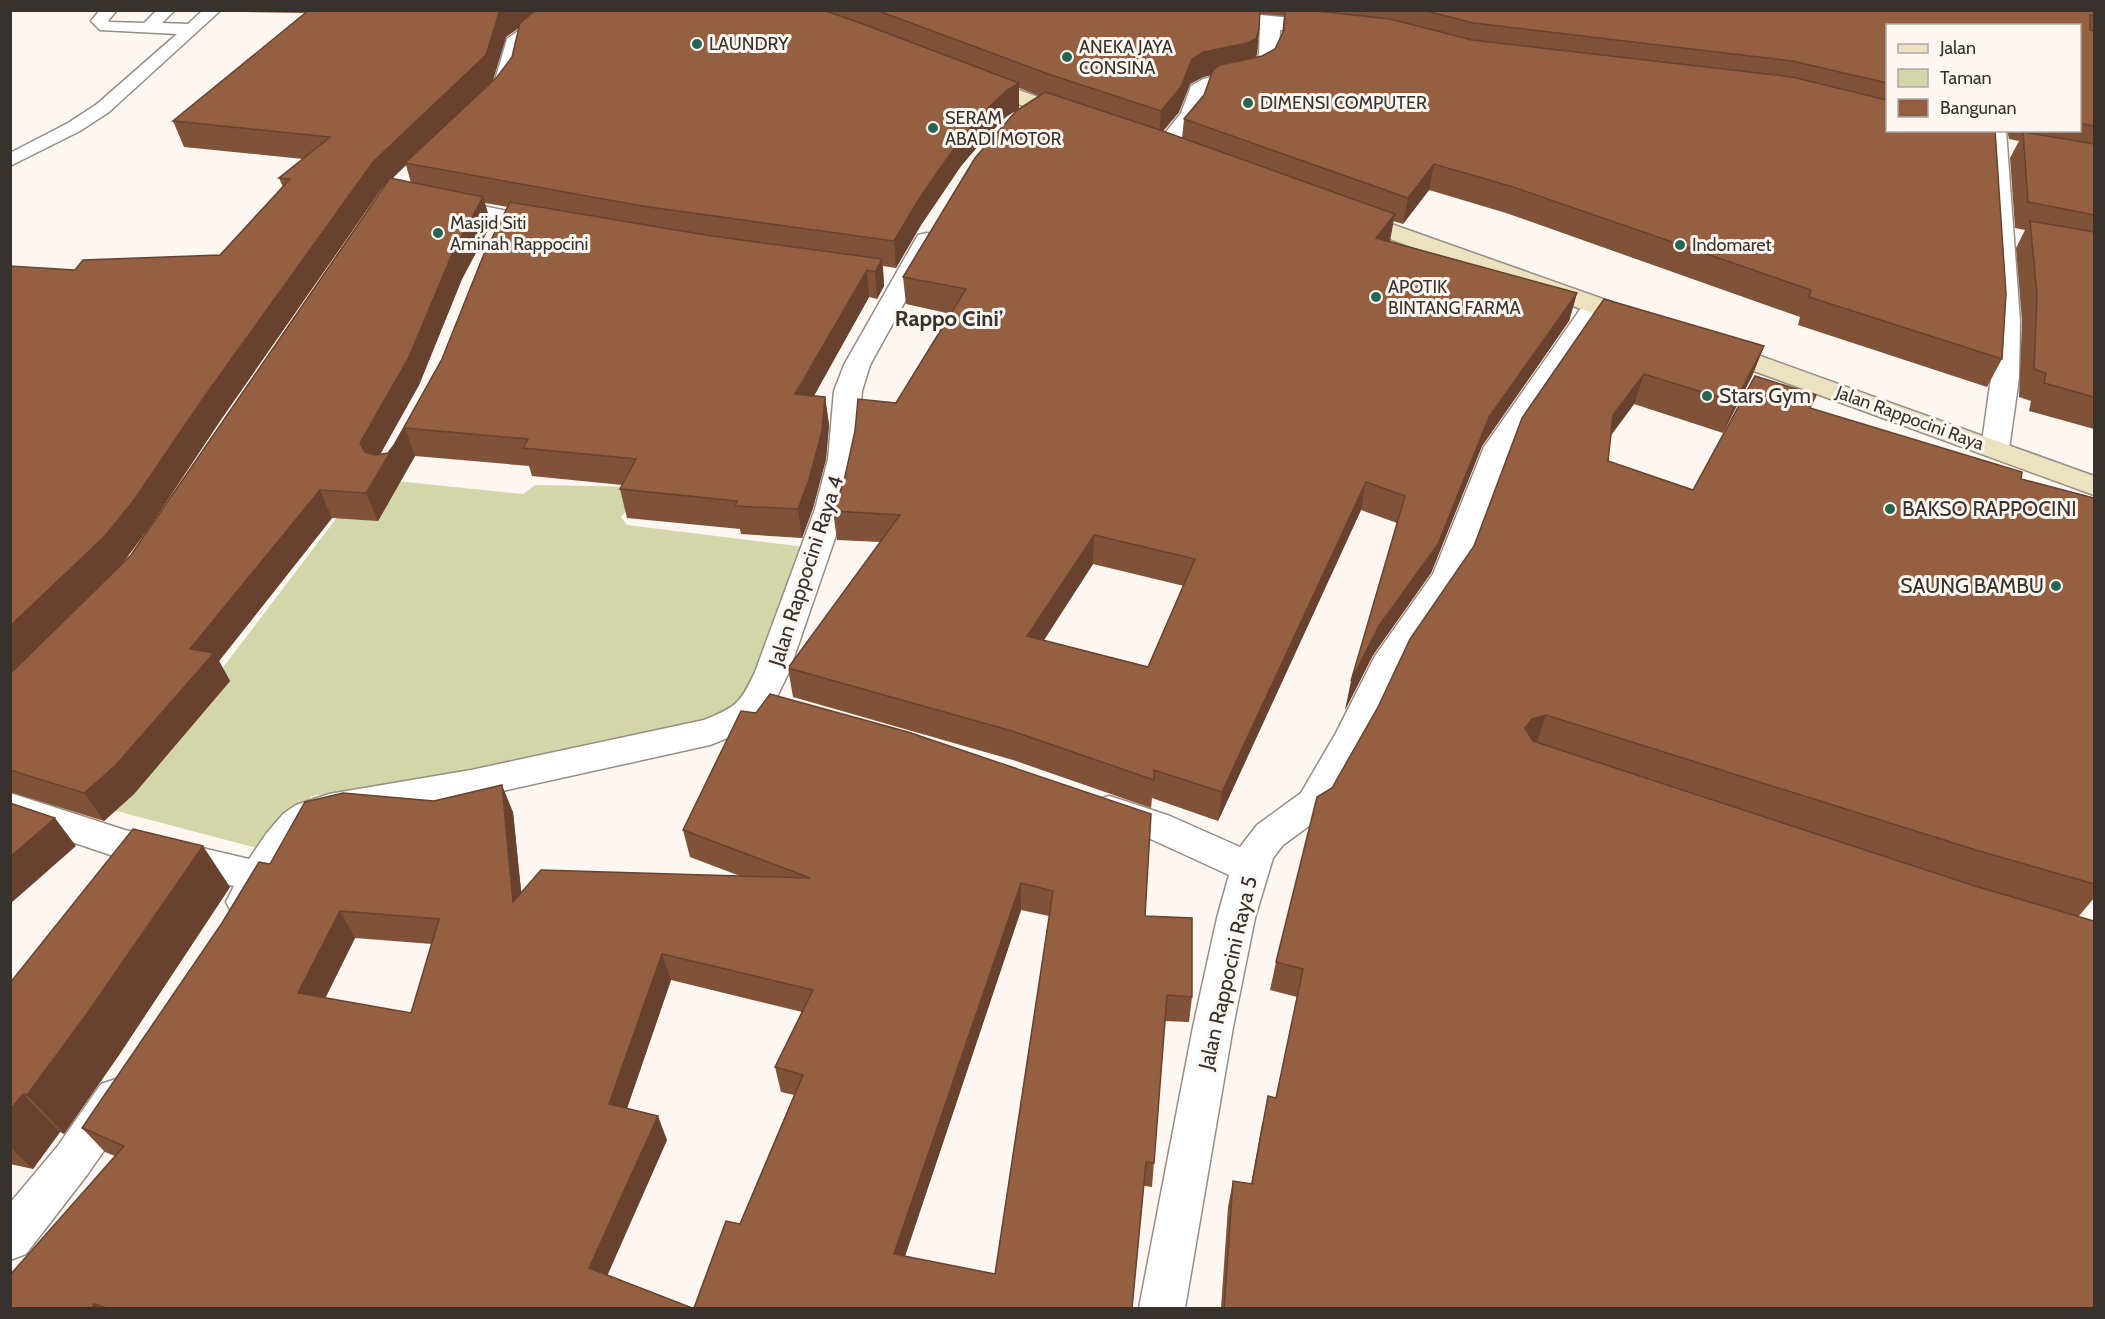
<svg xmlns="http://www.w3.org/2000/svg" width="2105" height="1319" viewBox="0 0 2105 1319" font-family="Cabin,sans-serif">
	<style>
		.green { fill: #d2d6a8 }
		.lines { fill: none; stroke-linecap: round; stroke-linejoin: round }
		.lane-casing { stroke: #988d84; stroke-width: 3 }
		.street-casing { stroke: #988d84; stroke-width: 3 }
		.secondary-casing { stroke: #988d84; stroke-width: 3 }
		.lane { fill: #fff; fill-rule: evenodd }
		.street { fill: #fff; fill-rule: evenodd }
		.secondary { fill: #ece2c0; fill-rule: evenodd }
		.wall { fill: #805238; fill-rule: evenodd }
		.shaded-wall { fill: #68422e }
		.building { fill: #955f41; stroke: #68422e; stroke-width: 1.5; fill-rule: evenodd }
		.poi-dot { fill: #256553; stroke: #fdf6f1; stroke-width: 2 }
		.labels { text-anchor: middle; stroke-width: 6; stroke-linejoin: round; paint-order: stroke }
		.far-poi-label { font-size: 18px; fill: #37322e; stroke: #fdf6f1; text-anchor: start }
		.far-street-label { font-size: 18px; fill: #37322e; stroke: #fdf6f1 }
		.poi-label { font-size: 21px; fill: #37322e; stroke: #fdf6f1; text-anchor: start }
		.street-label { font-size: 21px; fill: #37322e; stroke: #fdf6f1 }
		.far-district-label { font-size: 22px; font-weight: bold; fill: #37322e; stroke: #fdf6f1 }
	</style>
	<rect width="100%" height="100%" fill="#fdf6f1"/>
	<path class="green" d="M367,478l156,16 12,-9 111,2 -25,30 6,8 178,22 -57,160 -101,43 -336,46 -35,57 -190,-50 132,-129z"/>
	<g class="lines">
		<g class="lane-casing">
			<path id="lane" d="M100,10h17l-9,11 2,1 34,1 13,-13h18l-13,13 26,1 15,-14h18l-112,102 -29,19 -70,35v-13l58,-30 29,-19 80,-70 -77,-4 -9,-9z"/>
		</g>
		<g class="street-casing">
			<g id="street">
				<path d="M547,10h23l-46,36c-5,20 -13,66 -43,59l-3,-5 17,-20 12,-41z"/>
				<path d="M1248,14l80,7 7,2 3,4 -3,4 -7,2 -48,-3 -1,24 -8,18 -12,7 -42,9 -8,6 -9,25 -28,34 -8,2 -8,-2 -3,-5 28,-35 10,-27 12,-7 43,-9 9,-5 4,-11 1,-26 -19,-4 -3,-4 3,-4z"/>
				<path d="M1984,130h22l14,191 -1,57 -10,71 -4,6 -10,3 -10,-3 -4,-6 10,-71 3,-57z"/>
				<path d="M444,198l102,21 9,2 3,5 -3,5 -9,2 -110,-23 -4,-5 4,-5z"/>
				<path d="M927,233l9,2 3,5 -69,125 -8,26 -6,68 -11,50 -56,163 -19,39 -15,16 -45,18 -239,53 -144,25c-35,15 -52,59 -69,90l-13,5 -13,-5 -6,-11 8,-16 -109,-26 -115,-39v-28l115,37 124,29 17,-25 17,-20 13,-9 33,-11 142,-24 233,-50c32,-13 36,-16 51,-48l60,-163 13,-50 6,-68 10,-26 71,-125 3,-5z"/>
				<path d="M1595,298l9,3 4,5 -96,141 -48,129 -63,92 -32,68 -42,77 -44,32 -10,13 -18,60 -22,109 -48,281h-46l54,-281 24,-109 12,-43 -85,-39 -48,-16 -5,-10 5,-10 13,-4 13,4 48,16 70,31 17,-22 44,-32 35,-60 39,-77 58,-82 51,-127 102,-146z"/>
				<path d="M116,1079l15,5 6,14 -6,14 -44,63 -61,79 -16,6v-57l47,-56 44,-63z"/>
			</g>
		</g>
		<g class="secondary-casing">
			<g id="secondary">
				<path d="M977,75l103,37 3,5 -3,5 -8,2 -8,-2 -94,-37 -4,-4 4,-4z"/>
				<path d="M1349,209l302,107 4,6 -4,6 -9,2 -9,-2 -292,-107 -4,-5 4,-5z"/>
				<path d="M1716,340l378,136v19l-387,-141 -4,-6 4,-6z"/>
			</g>
		</g>
		<use href="#lane" class="lane"/>
		<use href="#street" class="street"/>
		<use href="#secondary" class="secondary"/>
	</g>
	<g class="wall">
		<path d="M243,10h1851v419l-65,-18 2,-10 -12,-4 3,-76 -6,-73 9,-18 -10,-2 -5,-70 9,-17 -10,-2 -2,-9h72v-104h-192v104l115,229 -15,28 -189,-62 2,-8 -294,-104 -77,-23 -26,34 -10,-3 -4,20 188,52 -8,28 -87,125 -51,127 -58,82 -28,55 52,-187 -36,-13 -143,311 -66,-23 -1,10 -138,-48 -220,-63 -5,-29 92,-126 -43,-2 -4,-29 63,-108 55,-89 -45,-10 -3,-27 136,-181 -20,-8v21l-12,7 -23,23 -23,27 -40,59 -25,43 -13,-2 1,20 -7,13 -8,-2 -55,99 11,1 4,28 -3,34 -13,49 -11,30 -61,-4 -1,-5 -113,-11 -7,-29 2,-4 -90,-9 -3,-10 -114,-10 -37,65 -46,-3 -113,143 11,20 -96,113 -30,27 -94,-29v-118l65,-404 145,-15 63,-68 -4,-9 24,-19 -119,-12 -11,-26 134,-108 -63,-1zM1260,14l24,2 -2,18 -7,15 -13,7 -7,2 2,-4zM519,28l-7,29 -15,20 -39,37 35,-34 13,-43zM1211,75l-7,20 -20,24 -2,19 -19,-7 16,-19 11,-28 13,-7zM406,165l5,18 -19,-4zM387,183l-256,372 -9,9 27,-36 71,-107 162,-233zM485,203l23,4 -66,152 -48,86 -6,8 -8,1 39,-69 43,-106 29,-55zM1093,564l91,22 -36,81 -105,-26z"/>
		<path d="M1604,299l160,47 -12,30 -29,57 -89,-29 -23,31 -3,26 85,29 123,-95 -6,13 211,71 73,19v400l-15,18 15,392h-873l7,-101 5,-26 18,3 11,-60 14,-26 21,-101 -27,-7 6,-28 56,-174 142,-242z"/>
		<path d="M741,711l404,205 47,81 -3,25 -24,-1 -13,166 -8,-1 -12,122 -392,-84 54,-129 -13,-3 -6,-25 27,-55 -131,-32 -44,128 40,32 -60,135 85,33h-682l105,-152 -10,-4 -23,-24 188,-264 243,-52 8,81 219,-17 -50,-19 -7,-27zM1021,910l28,6 -54,358 -90,-18zM355,938l77,6 -21,69 -86,-15z"/>
		<path d="M230,887l-111,168 -55,79 -4,-2 -27,37 -23,-5v-181z"/>
	</g>
	<g class="shaded-wall">
		<path d="M503,10h39l-36,27 -13,43 -86,84 -2,-1 1,2 -24,23 -162,233 -71,107 -28,37 -111,108v-47l197,-233 166,-231 126,-149z"/>
		<path d="M1259,29l-2,25 -4,9 -8,5 -42,9 -13,7 -11,28 -20,24 2,-25 31,-52 12,-7z"/>
		<path d="M1019,83v26l-12,7 -23,23 -23,27 -40,59 -25,43 -2,-27 25,-42 41,-59 23,-27 23,-22z"/>
		<path d="M1434,164l-5,26 -26,34 5,-26z"/>
		<path d="M483,197l8,27 -29,55 -43,106 -48,86 -11,-28 93,-191z"/>
		<path d="M1395,214l-5,27 -19,24 5,-27z"/>
		<path d="M882,259l2,27 -7,13 -2,-27z"/>
		<path d="M867,270l2,27 -70,125 -4,-28z"/>
		<path d="M1577,293l-8,28 -87,125 -51,127 -58,82 -28,55 6,-29 138,-264z"/>
		<path d="M1764,346l-12,30 -29,57 12,-31z"/>
		<path d="M1644,374l-10,30 -30,41 9,-30z"/>
		<path d="M825,397l4,28 -3,34 -13,49 -11,30 -4,-29z"/>
		<path d="M405,428l10,28 -37,65 -12,-28z"/>
		<path d="M1366,482l-5,28 -143,311 4,-29z"/>
		<path d="M320,490l12,28 -113,143 11,20 -96,113 -30,27 -20,-28 106,-144z"/>
		<path d="M1094,535l-1,29 -65,101 -1,-29z"/>
		<path d="M1546,715l-10,30 -14,4 3,-21 7,-9z"/>
		<path d="M502,785l11,27 12,116 -12,-26z"/>
		<path d="M55,818l21,28 -66,58v-47z"/>
		<path d="M203,846l27,41 -111,168 -55,79 -37,-39z"/>
		<path d="M1021,883v27l-123,367 -4,-23z"/>
		<path d="M340,911l15,27 -40,81 -17,-26z"/>
		<path d="M662,954l9,26 -51,149 -11,-25z"/>
		<path d="M23,1094l37,38 -27,37 -23,-22v-37z"/>
		<path d="M658,1116l9,24 -66,150 -12,-22z"/>
		<path d="M94,1304l5,4h-7z"/>
	</g>
	<g class="building">
		<path d="M309,10h194l-4,3 -13,42 -113,107 -166,231 -73,107 -29,36 -95,90v-360l65,4 8,-10 137,-5 70,-76 -11,-1 51,-41 -157,-16z"/>
		<path d="M536,10h287l40,14 156,59 -13,8 -23,22 -23,27 -41,59 -25,42 -252,-35 -237,-43 92,-86 15,-20 8,-34z"/>
		<path d="M876,10h384l-1,19 -3,10 -9,4 -43,9 -12,7 -11,28 -20,24 -110,-36z"/>
		<path d="M1285,10h22l83,9 82,21 320,37 95,23v30h108l11,164 -4,65 -193,-62 2,-7 -298,-103 -79,-23 -26,34 -224,-79 20,-24 9,-25 7,-5 42,-9 13,-7 9,-19z"/>
		<path d="M1423,10h671v6l-4,-1v15l4,1v95l-15,-3v-97h-192v57l-95,-22 -319,-38z"/>
		<path d="M1045,92l112,37 238,85 -19,24 201,55 -88,124 -51,127 -59,82 -28,55 54,-185 -39,-14 -144,310 -68,-22v10l-142,-49 -224,-63 112,-153 -67,-4 11,-30 11,-50 3,-32 38,4 70,-114 -63,-12 72,-119 41,-47zM1094,535l101,24 -47,108 -121,-31z"/>
		<path d="M2023,132l71,12v71l-66,-13z"/>
		<path d="M390,178l93,19 -30,55 -44,105 -49,86 5,9 11,3 12,-2 6,-8 48,-86 42,-105 26,-52 196,33 176,24 -7,13 -8,-2 -72,124 30,3 -3,34 -13,49 -11,29 -63,-3 2,-5 -117,-12 16,-30 -113,-11 5,-9 -123,-11 -39,65 -46,-3 -130,159 24,4 -99,113 -31,27 -74,-23v-96l121,-119z"/>
		<path d="M2030,221l64,11v165l-50,-14 2,-10 -12,-4 3,-75z"/>
		<path d="M1604,299l160,47 -29,56 -91,-28 -31,41 -5,46 85,29 62,-114 61,19 -6,13 212,64 -1,7 73,19v386l-118,-34 -430,-135 -14,4 -7,9 8,13 442,145 119,35v387h-870l9,-127 19,3 16,-88 8,2 27,-129 -27,-7 41,-165 15,-9 46,-81 32,-68 64,-93 48,-128z"/>
		<path d="M770,694l138,38 243,82 -6,102 47,2v79l-25,-2 -13,168 -8,-1 -14,146h-438l32,-87 14,3 63,-149 -28,-8 38,-77 -151,-36 -53,150 49,12 -69,152 103,40h-585l-13,-4 -2,4h-82v-33l114,-129 -42,-18 140,-205 37,-61 11,2 35,-62 38,-9 91,8 68,-16 11,117 28,-32 269,8 -127,-48 58,-119 15,2zM1021,883l32,8 -58,383 -101,-20zM340,911l99,8 -28,94 -113,-20z"/>
		<path d="M10,803l45,15 -45,39z"/>
		<path d="M133,829l70,17 -117,169 -59,80 -4,-1 -13,16v-127z"/>
	</g>
	<g class="poi-dot">
		<circle cx="697" cy="44" r="6"/>
		<circle cx="1067" cy="57" r="6"/>
		<circle cx="1248" cy="103" r="6"/>
		<circle cx="933" cy="128" r="6"/>
		<circle cx="438" cy="233" r="6"/>
		<circle cx="1680" cy="245" r="6"/>
		<circle cx="1376" cy="297" r="6"/>
		<circle cx="1707" cy="396" r="6"/>
		<circle cx="1890" cy="509" r="6"/>
		<circle cx="2056" cy="586" r="6"/>
	</g>
	<g class="labels">
		<g class="far-poi-label">
			<text x="709" y="50">LAUNDRY</text>
			<text x="1079" y="53">ANEKA JAYA<tspan x="1079" dy="21">CONSINA</tspan></text>
			<text x="1260" y="109">DIMENSI COMPUTER</text>
			<text x="945" y="124">SERAM<tspan x="945" dy="21">ABADI MOTOR</tspan></text>
			<text x="450" y="229">Masjid Siti<tspan x="450" dy="21">Aminah Rappocini</tspan></text>
			<text x="1692" y="251">Indomaret</text>
			<text x="1388" y="293">APOTIK<tspan x="1388" dy="21">BINTANG FARMA</tspan></text>
		</g>
		<g class="far-street-label">
			<text transform="translate(1910 418) rotate(20)" y="6">Jalan Rappocini Raya</text>
		</g>
		<g class="poi-label">
			<text x="1719" y="403">Stars Gym</text>
			<text x="1902" y="516">BAKSO RAPPOCINI</text>
			<text x="2044" y="593" text-anchor="end">SAUNG BAMBU</text>
		</g>
		<g class="street-label">
			<text transform="translate(806 571) rotate(-72)" y="7">Jalan Rappocini Raya 4</text>
			<text transform="translate(1228 973) rotate(-77)" y="7">Jalan Rappocini Raya 5</text>
		</g>
		<g class="far-district-label">
			<text x="949" y="326">Rappo Ciniʼ</text>
		</g>
	</g>
	<rect width="2105" height="1319" fill="none" stroke="#37322e" stroke-width="24"/>
	<rect x="1886" y="24" width="195" height="108" fill="#fdf6f1" stroke="#aea8a3" stroke-width="1.5"/>
	<rect x="1898" y="44" width="30" height="9" fill="#ece2c0" stroke="#aea8a3" stroke-width="1.5"/>
	<text x="1940" y="54" font-size="18" fill="#37322e">Jalan</text>
	<rect x="1898" y="69" width="30" height="18" fill="#d2d6a8" stroke="#aea8a3" stroke-width="1.5"/>
	<text x="1940" y="84" font-size="18" fill="#37322e">Taman</text>
	<rect x="1898" y="99" width="30" height="18" fill="#955f41" stroke="#aea8a3" stroke-width="1.5"/>
	<text x="1940" y="114" font-size="18" fill="#37322e">Bangunan</text>
</svg>
